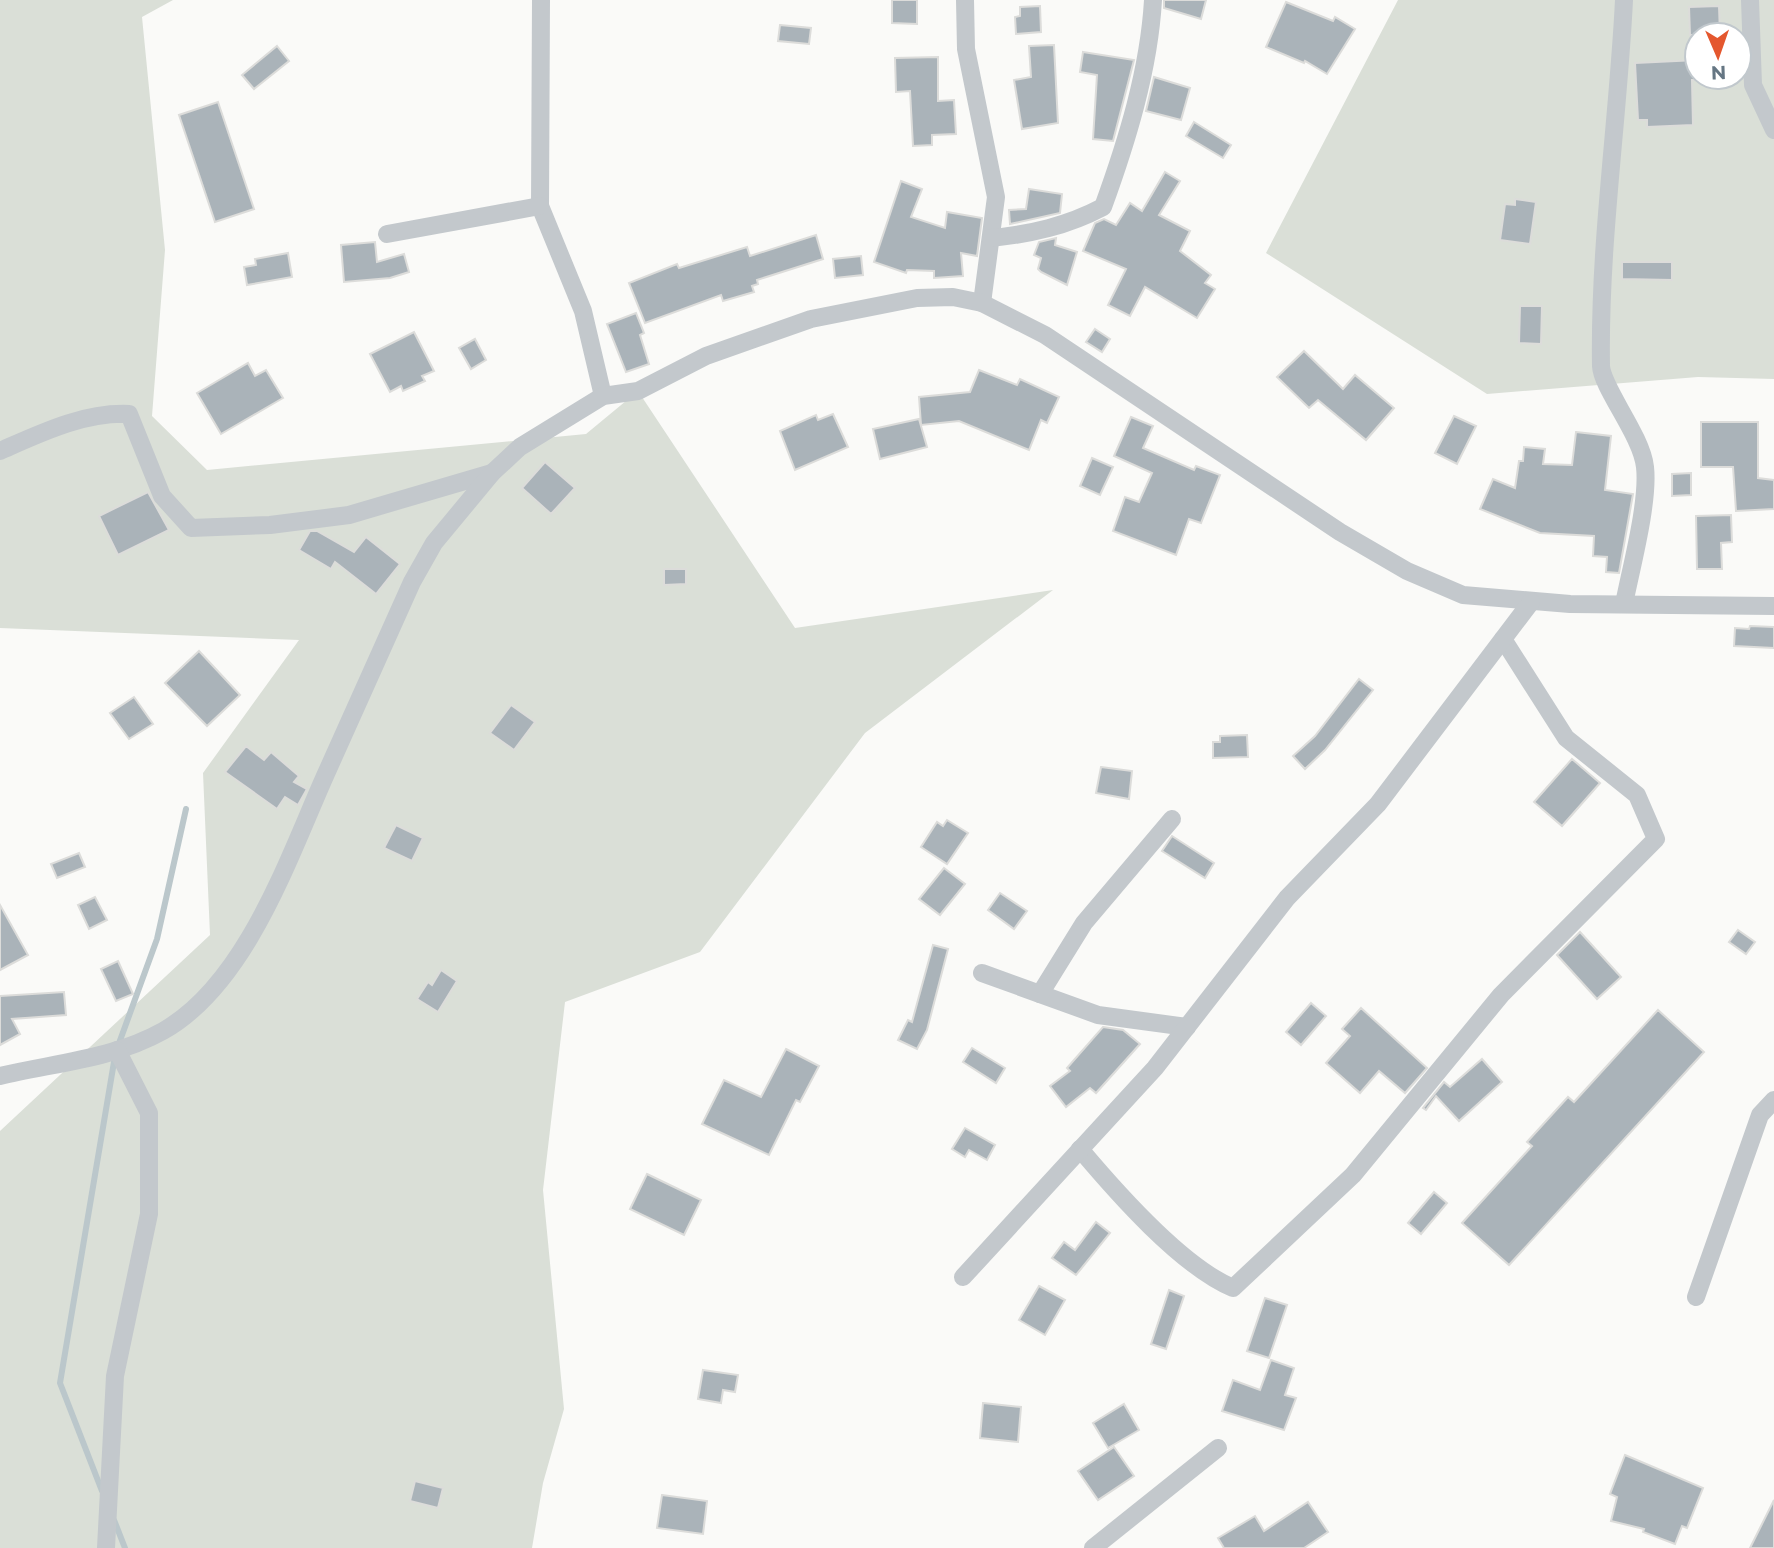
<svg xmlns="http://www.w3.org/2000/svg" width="1774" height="1548" viewBox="0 0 1774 1548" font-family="Montserrat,sans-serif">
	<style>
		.green { fill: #dadfd7; fill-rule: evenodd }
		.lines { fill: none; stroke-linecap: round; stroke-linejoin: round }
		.stream { stroke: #bbc7cb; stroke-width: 6 }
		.building { fill: #aab3b9; stroke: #dcdcda; stroke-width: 2 }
		.minor { stroke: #c3c8cc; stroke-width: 18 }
	</style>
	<rect width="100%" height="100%" fill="#fafaf8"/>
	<g class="green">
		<path d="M0,0h173l-31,17 23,233 -13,166 55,54 379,-36 52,-43 157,237 258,-38 -188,143 -165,219 -135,50 -22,188 21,219 -21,74 -11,65h-532v-417l210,-196 -7,-162 96,-133 -299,-12z"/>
		<path d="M1398,0h376v379l-76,-2 -211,17 -221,-141zM1697,35h42v42h-42z"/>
	</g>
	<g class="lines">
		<g class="stream">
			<path d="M118,1046l39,-107 29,-130"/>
			<path d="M102,1491l-42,-108 55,-327"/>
			<path d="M114,1520l11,28"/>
		</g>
	</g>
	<g class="building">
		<path d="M892,0h25v24l-25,-1z"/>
		<path d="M1164,0h42l-5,19 -37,-11z"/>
		<path d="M1286,2l47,19 2,-4 20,12 -28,45 -22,-13 -1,2 -38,-16z"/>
		<path d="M1040,6l1,26 -25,2 -1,-17 5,-1v-9z"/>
		<path d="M1719,6l1,29h-30l-1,-28z"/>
		<path d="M780,25l31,3 -2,16 -31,-3z"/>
		<path d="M1054,45l4,78 -36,6 -8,-49 17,-3 -2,-31z"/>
		<path d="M277,46l12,15 -35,28 -12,-14z"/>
		<path d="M1083,52l51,8 -21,81 -20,-2 4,-64 -17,-3z"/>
		<path d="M938,57v44l16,-1 2,34 -24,1v10l-19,1 -3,-55 -14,1 -1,-34z"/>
		<path d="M1697,60v20h-5l1,45 -46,2v-7h-9l-3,-57z"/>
		<path d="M1154,77l36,11 -9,32 -35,-9z"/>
		<path d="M218,102l36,107 -39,13 -36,-107z"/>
		<path d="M1194,122l37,23 -8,13 -37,-22z"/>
		<path d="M1165,172l15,9 -21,34 31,16 -10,20 31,24 -6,8 10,6 -18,29 -52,-31 -15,29 -22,-11 18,-36 -43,-18 12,-28 9,-4 12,6 14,-22 12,8z"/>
		<path d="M901,181l21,8 -11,28 34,11 2,-16 35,6 -5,38 -16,-3 2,23 -29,2v-7l-27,-1 -1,3 -32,-11z"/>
		<path d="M1029,189l33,5 -2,19 -50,11 -1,-14 17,-1z"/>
		<path d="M1515,199l21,3 -6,42 -30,-4 5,-36 10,1z"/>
		<path d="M816,235l7,24 -66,21 1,4 -6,2 2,6 -31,9 -2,-6 -76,28 -16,-40 48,-19 2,4 68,-21 3,9z"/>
		<path d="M1056,238l-1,7 22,7 -10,33 -26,-13 -3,-3 3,-11 -7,-3 5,-13z"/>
		<path d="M375,242l2,20 27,-8 5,18 -19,6 -46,4 -3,-37z"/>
		<path d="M288,253l4,24 -45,8 -3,-18 12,-2 -1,-6z"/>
		<path d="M861,256l2,19 -28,3 -2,-19z"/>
		<path d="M1622,262h50v18l-50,-1z"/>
		<path d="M1520,306h22l-1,38 -22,-1z"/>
		<path d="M636,313l8,20 -4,2 9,29 -23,8 -19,-48z"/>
		<path d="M1095,329l15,10 -8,13 -16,-10z"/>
		<path d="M414,332l20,39 -12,5 3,5 -22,10 -2,-5 -11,6 -20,-38z"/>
		<path d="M475,339l11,21 -15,9 -12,-21z"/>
		<path d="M1304,351l39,38 12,-14 39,33 -28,32 -48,-40 -9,8 -32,-31z"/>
		<path d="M248,363l7,13 11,-6 17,28 -62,36 -24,-41z"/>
		<path d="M979,370l38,15 3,-6 39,18 -12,26 -6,-3 -12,30 -70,-29 -38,4 -2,-28 51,-5z"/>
		<path d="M833,414l15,33 -53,23 -15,-39 36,-16 2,5z"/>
		<path d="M1454,416l22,10 -19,38 -22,-11z"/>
		<path d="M1131,417l22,9 -10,22 51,22 2,-4 24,9 -19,48 -12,-4 -13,36 -63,-24 12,-34 14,5 13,-29 -38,-17z"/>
		<path d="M919,419l8,28 -47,12 -7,-30z"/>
		<path d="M1701,422h57v56l16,2v29l-38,2 -3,-44h-32z"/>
		<path d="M1576,432l35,4 -6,54 28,4 -14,79 -13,-1 1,-15 -14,-1 1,-20 -54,-3 -60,-24 13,-30 22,9 4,-27h4l1,-14 21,2 -2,15 29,1z"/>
		<path d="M1092,458l21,9 -13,28 -20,-9z"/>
		<path d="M545,462l30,26 -24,26 -29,-26z"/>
		<path d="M1691,473v22l-19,1v-22z"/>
		<path d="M148,492l21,38 -51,25 -19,-39z"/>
		<path d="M1731,515l1,27 -11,1 1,26h-25l-1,-53z"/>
		<path d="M310,531h7l37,21 12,-15 34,27 -24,30 -41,-32 -4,7 -32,-19z"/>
		<path d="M664,569h22v15l-22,1z"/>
		<path d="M1750,626l24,1v21l-40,-2 1,-18 14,1z"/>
		<path d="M199,651l41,44 -33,31 -42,-43z"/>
		<path d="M1359,679l14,11 -48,60 -20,19 -12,-13 22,-20z"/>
		<path d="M134,697l19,27 -24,15 -19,-26z"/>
		<path d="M511,705l24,17 -21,28 -24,-17z"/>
		<path d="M1247,735l1,22 -35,1v-16h7v-6z"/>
		<path d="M246,746l18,14 7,-8 28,24 -5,6 13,7 -9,16 -13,-8 -8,12 -52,-37z"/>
		<path d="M1572,759l28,24 -38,43 -28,-24z"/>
		<path d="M1101,767l31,4 -3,28 -33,-6z"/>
		<path d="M947,820l21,13 -21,31 -26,-17 16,-25 6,4z"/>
		<path d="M396,825l27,13 -11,23 -28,-13z"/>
		<path d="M1172,836l42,27 -9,15 -43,-27z"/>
		<path d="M79,853l6,14 -28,11 -6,-14z"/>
		<path d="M944,868l21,16 -25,31 -21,-16z"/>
		<path d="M1000,893l27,18 -13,18 -26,-19z"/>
		<path d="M95,897l12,23 -18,9 -11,-24z"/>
		<path d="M0,905l28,50 -28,15z"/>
		<path d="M1738,930l17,12 -9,12 -17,-12z"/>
		<path d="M1580,932l41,45 -24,22 -40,-44z"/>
		<path d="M933,945l15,4 -21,81 -10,19 -19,-9 10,-20 4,2z"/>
		<path d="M118,961l15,33 -17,7 -15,-32z"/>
		<path d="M441,970l16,11 -19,31 -21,-13 11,-17 4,3z"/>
		<path d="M64,992l2,23 -54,4 8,15 -20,11v-49z"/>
		<path d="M1311,1003l15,13 -25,29 -15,-13z"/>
		<path d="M1361,1008l66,60 -22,25 -26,-22 -19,22 -34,-30 24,-27 -8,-7z"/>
		<path d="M1658,1010l46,42 -195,213 -47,-42 70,-77 -5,-4 41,-45 6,5z"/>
		<path d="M1103,1027l20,3 17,14 -44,49 -6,-5 -24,19 -16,-21 20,-15 -3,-3z"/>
		<path d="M972,1048l33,20 -9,15 -33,-21z"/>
		<path d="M786,1049l33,17 -19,36 -4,-2 -27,55 -67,-31 22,-44 37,17z"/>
		<path d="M1482,1059l20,23 -43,39 -23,-25 -10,14 -3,-2 21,-26 6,5z"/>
		<path d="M965,1128l30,17 -8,15 -18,-10 -4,7 -13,-8z"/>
		<path d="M647,1174l54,26 -17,35 -54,-26z"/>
		<path d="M1434,1192l13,11 -26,31 -13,-11z"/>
		<path d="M1096,1222l14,11 -34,42 -24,-17 12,-16 11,8z"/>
		<path d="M1039,1286l26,14 -20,35 -26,-15z"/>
		<path d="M1169,1290l15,6 -18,53 -15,-5z"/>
		<path d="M1265,1298l22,7 -18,53 -22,-7z"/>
		<path d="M1271,1360l23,8 -9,27 11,3 -12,32 -62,-19 11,-31 27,10z"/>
		<path d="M703,1370l35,5 -3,17 -12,-2 -2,13 -23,-4z"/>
		<path d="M983,1403l38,4 -3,35 -38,-4z"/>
		<path d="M1124,1404l15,26 -31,18 -15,-25z"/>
		<path d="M1114,1447l20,29 -36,24 -20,-29z"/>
		<path d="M1625,1455l78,33 -16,40 -5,-2 -7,18 -32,-12 1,-3 -33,-8 6,-24 -7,-3z"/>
		<path d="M415,1481l28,7 -5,20 -28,-7z"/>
		<path d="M662,1495l45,6 -4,33 -46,-6z"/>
		<path d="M1774,1500v48h-24z"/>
		<path d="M1308,1502l20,30 -24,16h-80l-6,-10 37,-22 9,15z"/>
	</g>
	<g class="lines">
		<g class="minor">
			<path d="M541,0l-1,206 43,105 20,85"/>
			<path d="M965,0l1,49 30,148 -14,106"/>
			<path d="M1750,0l3,85 21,45"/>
			<path d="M387,234l153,-28"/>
			<path d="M991,238c40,-4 76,-12 112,-31 24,-66 46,-137 50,-207"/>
			<path d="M0,451c41,-18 84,-39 129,-37l33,82 29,32 79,-3 79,-10 143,-42"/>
			<path d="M1624,604c7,-36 25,-102 21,-137 -3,-31 -43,-79 -44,-101 -2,-122 17,-244 23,-366"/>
			<path d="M982,973l116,42 89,12"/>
			<path d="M1040,994l44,-71 88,-104"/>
			<path d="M0,1076c54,-13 113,-17 163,-45 83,-47 125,-172 162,-255 29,-65 58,-129 87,-194l22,-39 58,-70 28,-26 83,-51 35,-5 68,-35 105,-37 106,-21 36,-1 29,6 63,32 295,197 67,39 56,24 107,9 204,2"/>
			<path d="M1080,1149c37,44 101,117 153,139l120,-113 148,-180 155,-156 -19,-44 -71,-57 -63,-99"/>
			<path d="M963,1277l192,-209 132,-170 91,-94 153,-202"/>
			<path d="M1696,1297l64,-182 14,-15"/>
			<path d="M106,1548l9,-172 34,-162v-101l-32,-63"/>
			<path d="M1093,1548l125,-100"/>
		</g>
	</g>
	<g transform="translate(1718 56) rotate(178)"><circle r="33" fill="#ffffff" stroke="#c1c8cd" stroke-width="2"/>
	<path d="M0-5L12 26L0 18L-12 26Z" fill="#e4572e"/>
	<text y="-10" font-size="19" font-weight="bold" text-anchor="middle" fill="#657683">N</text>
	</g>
</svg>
